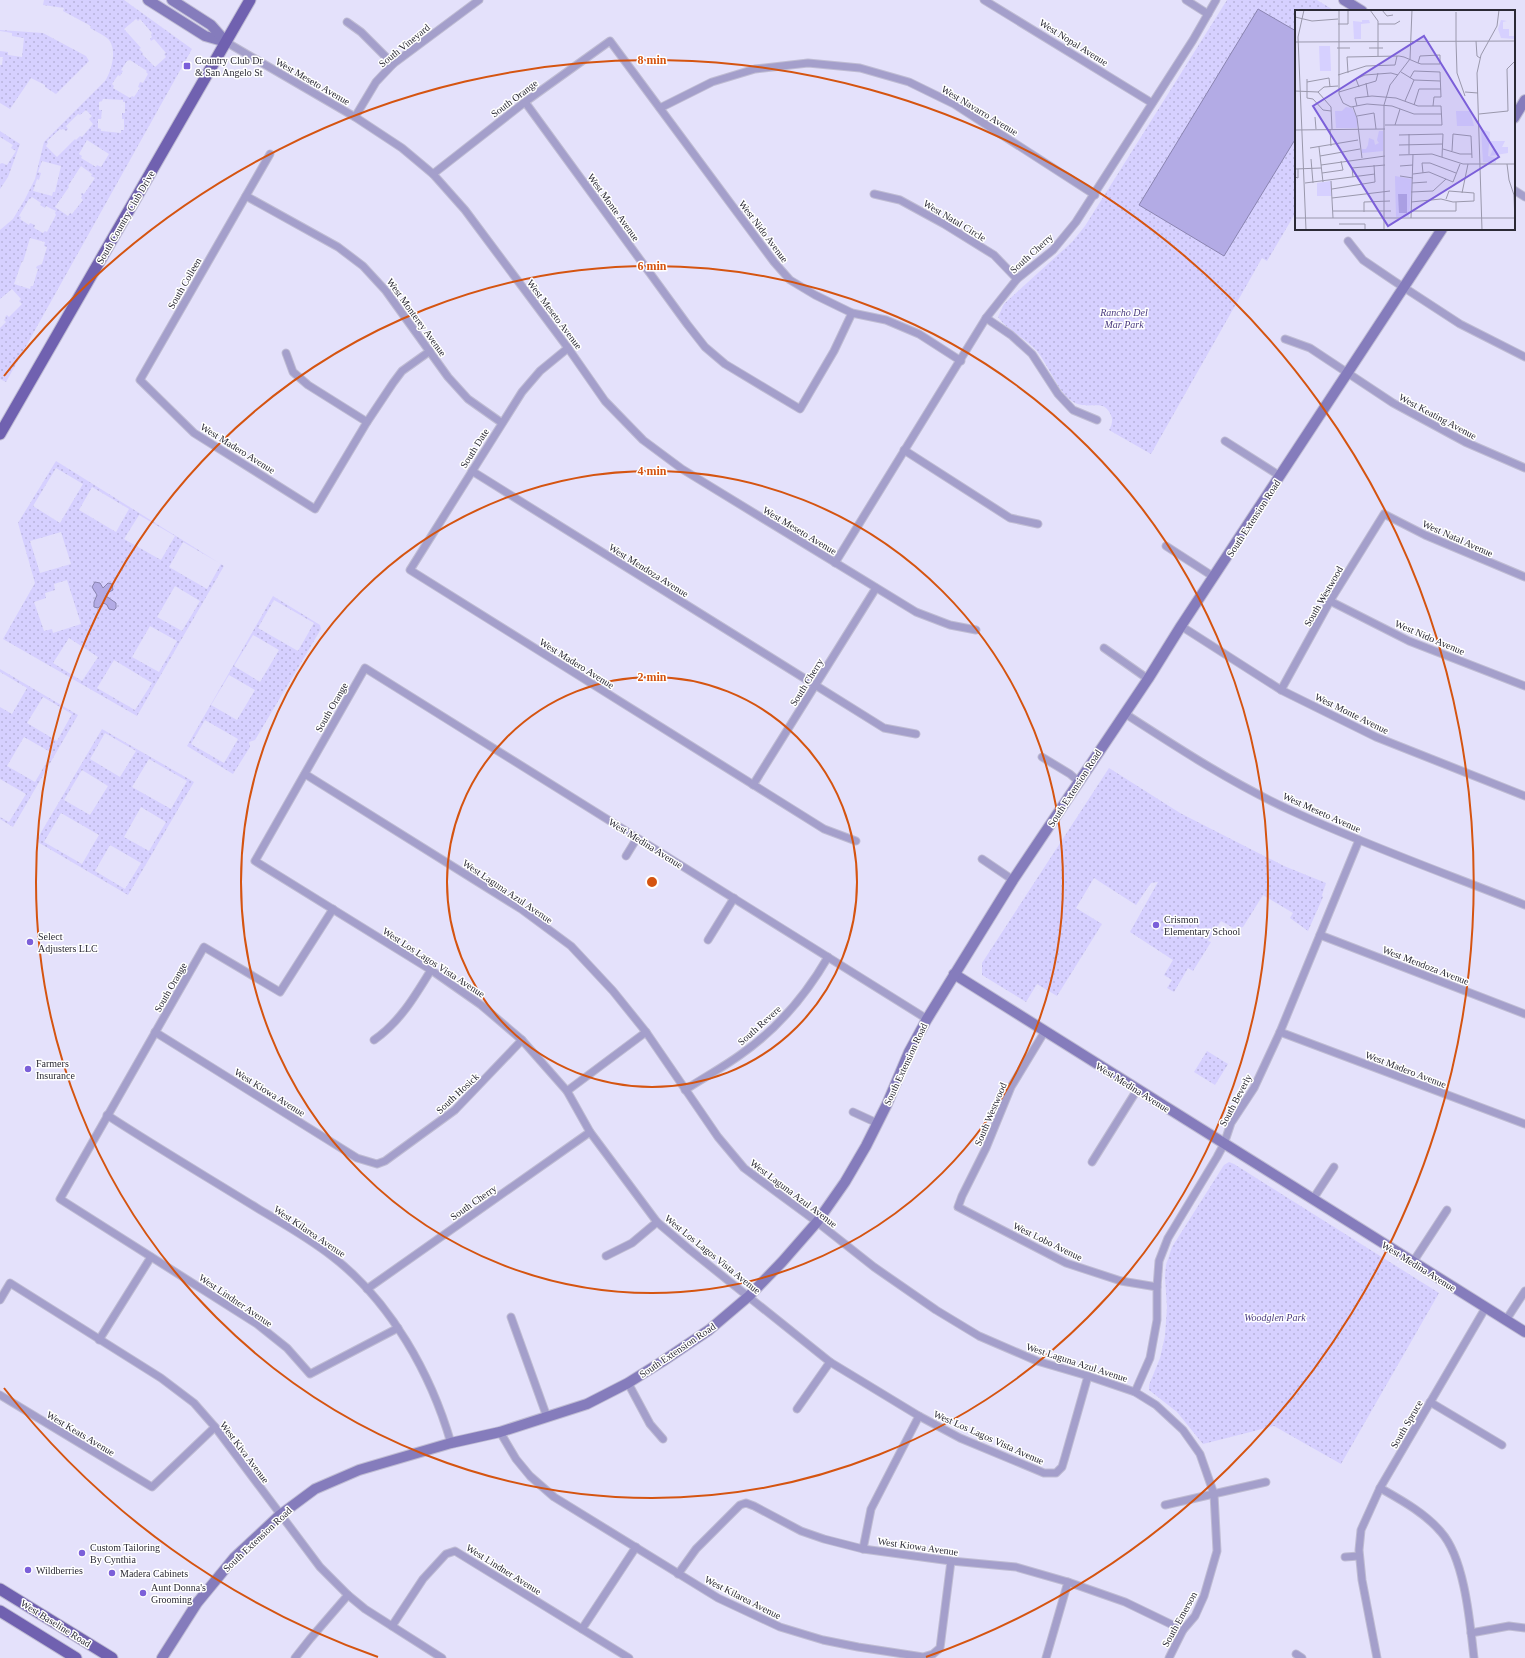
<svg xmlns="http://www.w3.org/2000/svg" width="1525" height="1658" viewBox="0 0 1525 1658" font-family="'Times New Roman',serif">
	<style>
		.park { fill: url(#park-dots); fill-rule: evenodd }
		.water { fill: #b3abe5; stroke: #8a84b0 }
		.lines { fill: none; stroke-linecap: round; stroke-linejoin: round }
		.street-casing { stroke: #bfbcd3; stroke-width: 9 }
		.secondary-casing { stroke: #bfbcd3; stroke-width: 12 }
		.primary-casing { stroke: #bfbcd3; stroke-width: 13 }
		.street { stroke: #a49fcb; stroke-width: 7 }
		.secondary { stroke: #857cbc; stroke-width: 10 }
		.primary { stroke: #7061b0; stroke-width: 11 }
		.ring { fill: none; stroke: #d55410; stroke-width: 2 }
		.poi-dot { fill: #7b5fd9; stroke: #fff; stroke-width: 1.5 }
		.labels { text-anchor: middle; stroke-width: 3; stroke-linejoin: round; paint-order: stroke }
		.street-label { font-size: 10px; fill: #2b2a35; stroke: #fff }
		.poi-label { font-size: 10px; fill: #2b2a35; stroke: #fff; text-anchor: start }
		.park-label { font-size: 10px; font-style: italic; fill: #493a7f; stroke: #fff }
		.inset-road { fill: none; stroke: #9a98ac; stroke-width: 1 }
		.view { fill: #7b5fd9; fill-opacity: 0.15; stroke: #7b5fd9; stroke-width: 2 }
		.inset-edge { fill: none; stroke: #2b2a35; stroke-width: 2 }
		.centre { fill: #d55410; stroke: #fff; stroke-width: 2 }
		.ring-label { font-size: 12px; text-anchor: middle; font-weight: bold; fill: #d55410; stroke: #fff; stroke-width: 3; stroke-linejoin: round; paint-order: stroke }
	</style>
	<defs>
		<pattern id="park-dots" width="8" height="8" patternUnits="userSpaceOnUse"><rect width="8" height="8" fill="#d6d0ff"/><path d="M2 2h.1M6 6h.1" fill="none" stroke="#b8b3db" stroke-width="1.8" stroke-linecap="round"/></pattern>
	</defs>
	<rect width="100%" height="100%" fill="#e4e1fb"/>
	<g class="park">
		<path d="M44,0h80l68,49 -186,333 -6,-3v-51l6,-6 -2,-2 2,-2 -1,-1 2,-2 2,2 13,-13 -3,-3 2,-2 -9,-10 -12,10v-69l13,-11 12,-20 10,-20 9,-37 61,-61c7,-10 13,-34 2,-43 -5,-4 -12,-7 -17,-10l1,-2 -2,-1 -26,-14 1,-3 -21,-3zM136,19l2,2 2,-2 12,14 -1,2 1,2 -2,2 1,2 3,-2 12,14 -2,1 2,3 -11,10 -13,-13 1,-1 -4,-4 2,-1 -17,-19zM130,60l17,11 -1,1 2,2 -5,9 -3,-1 -2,5 2,1 -6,9 -2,-1 -2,2 -17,-10 1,-2 -2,-2 6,-9 2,1 3,-5 -2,-1 6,-9zM103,99l20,1v2h2v11h-3v6h2v11h-3v3l-20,-2v-2l-3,-1v-9h3l1,-9h-3v-8l3,-1zM86,110l6,6 -3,3 4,5 -11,13 -2,-1 -4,4 -1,-1 -18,18 -11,-11 2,-3 -1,-2 13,-12 1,1 2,-1 3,2 2,-2 -2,-3 12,-12 2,1zM87,140l22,14 -8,13 -4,-2 -1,2 -15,-9 1,-2 -3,-2zM42,161l19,5 -6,26h-2l-1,4 -19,-5 4,-12 2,1 2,-7 -3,-1zM81,166l11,8 -1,2 4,2 -11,16 -2,-1 -1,1 1,2 -1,2 2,2 -11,14 -2,-1 -2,3 -13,-9 14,-20 -1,-1zM32,197l9,6 -1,2 5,3 1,-2 10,5 -1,2 1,2 -9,17 -2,-1 -2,2 -9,-5 1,-3 -5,-2 -1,2 -9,-6 1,-2 -2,-1 10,-17h1zM30,238l15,4 -1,4 3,1 -5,17 -5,2 -1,2 2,1 -5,17h-2l-1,3 -16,-5 8,-23 1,1z"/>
		<path d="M1227,0h90l18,11h-39v201l-29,49 -5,-3 -111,196 -42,-24c5,-8 4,-15 -3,-22 -8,-7 -23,3 -37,-9 -11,-9 -21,-34 -32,-48 -12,-13 -29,-20 -39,-34l6,-13 68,-62 13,-16z"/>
		<path d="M0,30l43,3 43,23 3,5 -33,33 -11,-7v-2l-14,-7 -21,31 -10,-6v-38h2l1,-8h-3v-6l8,1v3l14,2 2,-19 -12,-2v-3l-12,-2z"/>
		<path d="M0,131l20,13 -12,33 -8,12v-25l2,-1 5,2 9,-14 -5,-3 2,-3 -13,-8z"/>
		<path d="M56,461l168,105 -87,150 -134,-77 32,-56 -17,-60zM56,468l27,16 -23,39 -27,-17zM92,487l37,22 -13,23 -37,-22zM139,515l36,21 -14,24 -37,-21zM61,532l10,32 -31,9 -10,-32zM183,542l38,22 -14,25 -38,-22zM67,580l14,44 -28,9 -1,-4 -8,2 -10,-29 12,-4 -1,-5 10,-3 -1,-6zM175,586l25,15 -18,30 -25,-14zM150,626l27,15 -18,31 -27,-15zM69,638l29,19 -16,24 -29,-18zM114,660l38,23 -17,27 -38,-22z"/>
		<path d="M273,596l47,29 1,4 -66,111 -6,2 1,5 -17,27 -46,-28zM274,600l40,23 -16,28 -40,-23zM253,635l26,15 -19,32 -26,-16zM229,675l26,15 -18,30 -26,-15zM205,720l33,19 -14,24 -33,-19z"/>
		<path d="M0,669l78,46 -65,112 -13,-8v-2l9,5 17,-28 -26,-15v-72l12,7 15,-26 -27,-16zM43,697l29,17 -15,27 -30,-18zM24,737l28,16 -17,29 -28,-16z"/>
		<path d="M102,729l92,53 -66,113 -92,-54zM105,733l31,18 -16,26 -30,-18zM149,759l38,22 -16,28 -39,-22zM82,770l26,16 -18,29 -26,-15zM141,807l25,15 -17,29 -25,-14zM61,813l38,22 -17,29 -38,-22zM110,845l31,18 -16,26 -30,-18z"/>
		<path d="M1109,768l71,45 104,53 42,17 -4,12 1,2 -15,34 -18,-13 3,-5 -30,-18 -20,32 -4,1 -2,2 -16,-9 -13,20 3,1 -18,29 -5,-3 -14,24 -7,-4 5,-8 -8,-5 9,-15 -43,-28 28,-50 -7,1 -15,22 -42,-27 -18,30 26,16 -45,72 -20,-12 -11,18 -44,-27v-12z"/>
		<path d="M1207,1051l21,13 -13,21 -21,-13z"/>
		<path d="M1229,1162l5,2 205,129 -98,171 -67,-38 -71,18 -26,-32 -28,-22v-5l11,-27 5,-22 2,-29 -2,-30 1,-12 6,-18 52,-82z"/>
	</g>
	<g class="water">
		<path d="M1258,9l38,22v107l-72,118 -85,-51z"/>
		<path d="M95,582l5,1 3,5 5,-5 4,1 1,6 -6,3 -1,3 10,7v5l-2,2 -5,-1 -2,-4 -3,-2 -6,5 -4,-1v-5l3,-7 -5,-8z"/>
	</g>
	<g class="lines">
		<g class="street-casing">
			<g id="street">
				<path d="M984,0l168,103"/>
				<path d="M1186,0l22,14"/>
				<path d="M347,22l14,10 32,32"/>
				<path d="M226,42l129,75 47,31 31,26 32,36 103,138 37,53 38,39 39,29 234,143 34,13 26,5"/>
				<path d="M525,102l162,222 18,23 20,17 75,45 34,-58 18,-38"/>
				<path d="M660,108l52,-26 43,-13 53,-6 52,5 49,14 45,22 141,91"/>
				<path d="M355,117l21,-35 17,-18 86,-64"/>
				<path d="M270,154l-130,226 54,53 121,76 52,-87 26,-39 9,-12 28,-20"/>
				<path d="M433,174l92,-72 85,-61 164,221 16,18 25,15 37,18 34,7 33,14 42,27"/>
				<path d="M1514,190l11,7"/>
				<path d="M874,194l26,6 44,24 50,31 23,24"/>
				<path d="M246,196l92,51 25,19 23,25 62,86 20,22 34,24"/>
				<path d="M1348,241l15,19 31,21 66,43 65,33"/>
				<path d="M986,318l25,17 21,19 26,40 15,16 24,10"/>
				<path d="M1285,339l25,9 83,55 72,39 60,26"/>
				<path d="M568,348l-28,23 -18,21 -112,178 414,259 32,12"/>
				<path d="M286,353l7,19 15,13 59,37"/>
				<path d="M1225,441l55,35"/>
				<path d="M904,450l106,68 28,6"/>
				<path d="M472,471l412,257 32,6"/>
				<path d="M1166,546l48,31"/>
				<path d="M835,563l151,-245 31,-39 36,-29 23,-28 117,-182 23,-40"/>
				<path d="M1330,601l79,40 116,45"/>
				<path d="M1181,626l100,64 95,47 149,59"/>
				<path d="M1104,648l44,31"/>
				<path d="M1281,690l49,-89 54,-87 41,21 100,42"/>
				<path d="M1124,713c54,35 109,71 168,98 76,35 155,63 233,94"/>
				<path d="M1042,757l28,17 9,8"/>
				<path d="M305,774l216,135 50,37 42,45 33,41 72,105 26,31 73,54 57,45 62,43 43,26 58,25 51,15 47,16 21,13 27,25 17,24 14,40 3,57 -13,45 -9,20 -12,14 -14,28"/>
				<path d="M753,785l123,-197"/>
				<path d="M626,856l11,-18"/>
				<path d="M982,859l31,21"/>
				<path d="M333,909l-53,83 -76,-45 -144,252 197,125 30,24 23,26 88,-46"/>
				<path d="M1320,935l205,79"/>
				<path d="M708,940l26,-42"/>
				<path d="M927,1019l-562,-351 -110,193 176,109 50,35 41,35 45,51 23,41 67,90 33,28 140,112 89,54 41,22 84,35h12l6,-6 3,-10 23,-81"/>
				<path d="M1045,1031l-34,56 -25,61 -24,48 -4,11 108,56 55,18 36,6"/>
				<path d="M155,1032l202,126 20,6 8,-3 70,-51 67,-70"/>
				<path d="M1280,1032l245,92"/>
				<path d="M374,1040c26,-18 41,-44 57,-70"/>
				<path d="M685,1090c18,-12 37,-22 55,-35 36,-25 66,-60 88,-98"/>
				<path d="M567,1091l79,-59"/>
				<path d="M853,1112l24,11"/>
				<path d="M107,1115c49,32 100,62 150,93 25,15 52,30 76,49 58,45 98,117 118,186"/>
				<path d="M1092,1162l45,-72"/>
				<path d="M1313,1199l21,-32"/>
				<path d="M606,1256l26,-13 25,-21"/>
				<path d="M1413,1262l34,-52"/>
				<path d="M367,1289l223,-157"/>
				<path d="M0,1300l10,-17 151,95 33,25 21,24 105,140 28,28 17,14 77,49"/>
				<path d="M511,1317l36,100"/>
				<path d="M1506,1320l19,-29"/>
				<path d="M99,1340l52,-83"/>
				<path d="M628,1383l22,41 13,15"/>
				<path d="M1135,1392l15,-34 7,-38v-33l2,-26 9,-23 49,-81 7,-13 7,-21 23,-35 26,-56 79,-192"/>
				<path d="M0,1395l152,92 63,-60"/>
				<path d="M1430,1402l72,43"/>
				<path d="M797,1409l33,-47"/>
				<path d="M500,1432l16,27 14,17 24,21 164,101 62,29 43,13 35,7 65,10 10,-3 7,-6 11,-87"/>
				<path d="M1380,1488c21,12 45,25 61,44 24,27 29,91 33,126"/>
				<path d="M1165,1505l101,-23"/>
				<path d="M863,1549l8,-40 48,-93"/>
				<path d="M1345,1557l14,-1"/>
				<path d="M678,1574l18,-25 44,-44 6,-2 8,3 47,25 23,8 39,10 88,12 65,6 52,15 57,20 58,28"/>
				<path d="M392,1626l31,-47 23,-25 9,-3 174,107"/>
				<path d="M582,1629l54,-82"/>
				<path d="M1471,1633l38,-7 16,2"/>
				<path d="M1296,1654l6,4"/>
				<path d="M295,1658l15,-19 38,-44"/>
				<path d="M1046,1658l22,-76"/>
				<path d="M1377,1658l-15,-78 -3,-30 2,-20 19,-42 106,-181"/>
			</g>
		</g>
		<g class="secondary-casing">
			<g id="secondary">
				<path d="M148,0l57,36 21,6"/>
				<path d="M172,0l39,25 15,17"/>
				<path d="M1344,0l18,11"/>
				<path d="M1514,118l11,-18"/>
				<path d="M954,974l571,358"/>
				<path d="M162,1658l35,-55 37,-45 46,-43 35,-26 44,-19 92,-27 49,-11 87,-28 41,-21 35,-22 46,-31 40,-34 33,-34 35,-40 28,-40 21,-36 21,-42 22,-52 18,-33 86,-139 135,-201 33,-53 261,-397"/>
			</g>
		</g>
		<g class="primary-casing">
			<g id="primary">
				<path d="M0,434l250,-434"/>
				<path d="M0,1589l112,69"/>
				<path d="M0,1611l76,47"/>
			</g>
		</g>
		<use href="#street" class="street"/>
		<use href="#secondary" class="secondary"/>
		<use href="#primary" class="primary"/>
	</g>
	<g class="ring">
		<circle cx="652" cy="882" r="205"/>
		<circle cx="652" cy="882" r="411"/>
		<circle cx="652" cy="882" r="616"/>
		<path d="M378 1657A822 822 0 0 1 4 1388M4 376A822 822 0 1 1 926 1657"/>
	</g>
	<g class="poi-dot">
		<rect x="183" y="62" width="8" height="8" rx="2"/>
		<circle cx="1156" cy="925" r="4"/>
		<circle cx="30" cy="942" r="4"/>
		<circle cx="28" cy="1069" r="4"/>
		<circle cx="82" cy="1553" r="4"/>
		<circle cx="28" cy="1570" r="4"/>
		<circle cx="112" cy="1573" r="4"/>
		<circle cx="143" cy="1593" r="4"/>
	</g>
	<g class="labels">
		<g class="street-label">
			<text transform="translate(1074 42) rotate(32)" y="4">West Nopal Avenue</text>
			<text transform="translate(404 45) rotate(-39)" y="4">South Vineyard</text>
			<text transform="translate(313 81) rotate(30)" y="4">West Meseto Avenue</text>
			<text transform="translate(514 98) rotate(-37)" y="4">South Orange</text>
			<text transform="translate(980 110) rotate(31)" y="4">West Navarro Avenue</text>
			<text transform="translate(614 207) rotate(54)" y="4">West Monte Avenue</text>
			<text transform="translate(125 217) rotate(-60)" y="4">South Country Club Drive</text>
			<text transform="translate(955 220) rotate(31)" y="4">West Natal Circle</text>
			<text transform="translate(764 231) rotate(53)" y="4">West Nido Avenue</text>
			<text transform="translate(1031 253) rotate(-42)" y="4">South Cherry</text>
			<text transform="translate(184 283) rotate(-60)" y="4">South Colleen</text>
			<text transform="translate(555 314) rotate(53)" y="4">West Meseto Avenue</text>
			<text transform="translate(417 317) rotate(54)" y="4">West Monterey Avenue</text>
			<text transform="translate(1438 416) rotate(28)" y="4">West Keating Avenue</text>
			<text transform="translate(238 448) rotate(32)" y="4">West Madero Avenue</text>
			<text transform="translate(474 448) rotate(-58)" y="4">South Date</text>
			<text transform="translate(1253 518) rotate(-57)" y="4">South Extension Road</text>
			<text transform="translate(800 530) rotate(31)" y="4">West Meseto Avenue</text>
			<text transform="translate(1458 538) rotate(24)" y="4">West Natal Avenue</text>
			<text transform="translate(649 570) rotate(32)" y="4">West Mendoza Avenue</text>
			<text transform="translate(1323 596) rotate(-60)" y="4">South Westwood</text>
			<text transform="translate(1430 637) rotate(23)" y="4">West Nido Avenue</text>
			<text transform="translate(577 663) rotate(32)" y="4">West Madero Avenue</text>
			<text transform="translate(806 682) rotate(-58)" y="4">South Cherry</text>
			<text transform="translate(331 707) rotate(-60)" y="4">South Orange</text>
			<text transform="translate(1352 713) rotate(26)" y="4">West Monte Avenue</text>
			<text transform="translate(1074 788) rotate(-57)" y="4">South Extension Road</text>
			<text transform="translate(1322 812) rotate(24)" y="4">West Meseto Avenue</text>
			<text transform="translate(646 843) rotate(32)" y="4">West Medina Avenue</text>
			<text transform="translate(508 891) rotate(34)" y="4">West Laguna Azul Avenue</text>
			<text transform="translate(434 962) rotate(33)" y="4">West Los Lagos Vista Avenue</text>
			<text transform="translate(1426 965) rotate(21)" y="4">West Mendoza Avenue</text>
			<text transform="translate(170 987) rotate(-60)" y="4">South Orange</text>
			<text transform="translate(759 1025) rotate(-42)" y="4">South Revere</text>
			<text transform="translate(905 1064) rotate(-65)" y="4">South Extension Road</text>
			<text transform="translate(1406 1069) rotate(21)" y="4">West Madero Avenue</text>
			<text transform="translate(1133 1087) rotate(32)" y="4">West Medina Avenue</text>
			<text transform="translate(270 1092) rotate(32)" y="4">West Kiowa Avenue</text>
			<text transform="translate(457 1093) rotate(-43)" y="4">South Hosick</text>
			<text transform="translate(1235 1100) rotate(-62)" y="4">South Beverly</text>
			<text transform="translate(990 1114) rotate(-67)" y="4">South Westwood</text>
			<text transform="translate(794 1193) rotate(37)" y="4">West Laguna Azul Avenue</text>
			<text transform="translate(473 1202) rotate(-35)" y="4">South Cherry</text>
			<text transform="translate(310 1231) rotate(34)" y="4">West Kilarea Avenue</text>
			<text transform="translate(1048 1241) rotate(26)" y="4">West Lobo Avenue</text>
			<text transform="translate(713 1254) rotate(39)" y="4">West Los Lagos Vista Avenue</text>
			<text transform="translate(1419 1266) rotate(32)" y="4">West Medina Avenue</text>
			<text transform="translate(236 1300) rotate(34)" y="4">West Lindner Avenue</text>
			<text transform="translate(677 1350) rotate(-34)" y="4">South Extension Road</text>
			<text transform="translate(1077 1362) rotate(18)" y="4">West Laguna Azul Avenue</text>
			<text transform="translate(1406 1424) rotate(-60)" y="4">South Spruce</text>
			<text transform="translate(81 1433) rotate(31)" y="4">West Keats Avenue</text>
			<text transform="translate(989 1437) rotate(24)" y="4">West Los Lagos Vista Avenue</text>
			<text transform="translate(245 1452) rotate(53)" y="4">West Kiva Avenue</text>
			<text transform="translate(257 1539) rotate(-43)" y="4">South Extension Road</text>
			<text transform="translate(918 1546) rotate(8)" y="4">West Kiowa Avenue</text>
			<text transform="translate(504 1569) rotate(32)" y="4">West Lindner Avenue</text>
			<text transform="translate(743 1597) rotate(27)" y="4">West Kilarea Avenue</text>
			<text transform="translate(1179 1619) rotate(-61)" y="4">South Emerson</text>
			<text transform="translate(56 1623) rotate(32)" y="4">West Baseline Road</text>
		</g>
		<g class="poi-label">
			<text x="195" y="64">Country Club Dr<tspan x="195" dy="12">&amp; San Angelo St</tspan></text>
			<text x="1164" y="923">Crismon<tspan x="1164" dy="12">Elementary School</tspan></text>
			<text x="38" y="940">Select<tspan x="38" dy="12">Adjusters LLC</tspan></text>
			<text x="36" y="1067">Farmers<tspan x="36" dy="12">Insurance</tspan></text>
			<text x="90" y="1551">Custom Tailoring<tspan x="90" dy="12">By Cynthia</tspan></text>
			<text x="36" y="1574">Wildberries</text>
			<text x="120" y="1577">Madera Cabinets</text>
			<text x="151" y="1591">Aunt Donna's<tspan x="151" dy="12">Grooming</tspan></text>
		</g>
		<g class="park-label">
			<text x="1124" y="316">Rancho Del<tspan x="1124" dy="12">Mar Park</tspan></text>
			<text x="1275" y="1321">Woodglen Park</text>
		</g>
	</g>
	<g transform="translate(1295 10)">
		<rect width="220" height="220" fill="#e4e1fb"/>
		<path d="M67,10h7l1,3 -9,1v15h-7l-1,-18 9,1zM206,10l6,1 -4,1v7h6v7h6v3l-14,-1 -3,-9zM24,36h11l1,25h-11zM51,97l6,1 5,10v10h-21l-1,-17h7zM161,101h14l4,15h-17zM186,119l9,3 -2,24 8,2v5l-13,-1zM84,121h4v20l-21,2v-4h4l2,-4 1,-7 5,2 1,5 4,-2 -2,-3zM196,131h14l-3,6h6v6l-18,3 3,-7h3l-5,-2zM100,166l17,3 -3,38h-13zM36,171l1,15h-15v-13z" fill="#d6d0ff"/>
		<path d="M103,184h9v19h-8z" fill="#b3abe5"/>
		<path class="inset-road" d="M9,0l-6,27 8,193M44,0v84l4,9 8,4 16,-3 25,2 22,8h28M75,0l8,11v35M87,0l5,6 6,-1M134,0h43M0,7l17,4 26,-2M43,14h10v-14M83,14h17l5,-3M161,31l1,32 8,23M161,31v-29M181,31l1,15 3,2M0,32l220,-1M42,38h13M74,38h14M106,62l13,8 26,1M53,63l-1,-16 52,-1 5,1 14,6 3,1h19v-9l-20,1 -2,7M43,65l28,-9 29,-1 2,-9M115,68l4,-7 26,1 1,25h-7l-1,9M12,69v19l6,1 10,11 8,1M12,72l22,-4 1,9M71,73l2,13M64,77l-3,-8 9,-4 26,-2 7,2M0,81l23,1 6,-5 14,-1M23,82l13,15 1,22M44,82l37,-11 2,-8M170,82l13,1M110,91l9,-21M119,95l5,-16h22M62,96l-2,-8 17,-2 24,2 22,8h23l1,19h-57M58,97l4,11 5,40M184,104l29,-3 -1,-42 8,-8M62,106l17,-3 2,16M20,107l1,12M100,115l5,-16M35,119l1,17M0,120l90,-1M114,124v20M104,125l44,-1 -1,23M104,135l44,-1M24,137l4,35M15,138l48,-8M148,139l17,5h12M157,141l1,-17 18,2 1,22M104,145l33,-1 31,10h52M25,146l40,-7M16,149l2,24M212,154l2,16 5,15 1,28M26,155l64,-9M105,156l13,-1M0,159l26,-1M27,163l21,-3 -2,-9M128,163l-1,-10h8l26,10M118,164l16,-2 24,10 7,-18M105,166l13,2M0,167l3,1v-9M58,167l-1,-9 33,-3M36,171l2,37M10,173l70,-9M117,173l15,-1M37,179l43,-7 -1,-17M116,182l22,-1 13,-12M167,183l6,-29M37,188l58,-7M116,192l30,-3 12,3 21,-1v-8l-25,-2 -3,8M38,201h58M116,201h45v-9M69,202v-10l26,-1M0,208h220M116,208l2,-64M44,214h26v6M89,220v-125l6,-20 20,-26 2,-49M187,220l-5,-157 4,-18 16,-29 2,-16"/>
		<path class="view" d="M129,26l75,121 -111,69 -75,-120z"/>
		<rect width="220" height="220" class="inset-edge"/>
	</g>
	<circle cx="652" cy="882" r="6" class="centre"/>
	<g class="ring-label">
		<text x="652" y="64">8 min</text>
		<text x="652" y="270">6 min</text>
		<text x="652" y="475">4 min</text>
		<text x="652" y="681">2 min</text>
	</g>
</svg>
